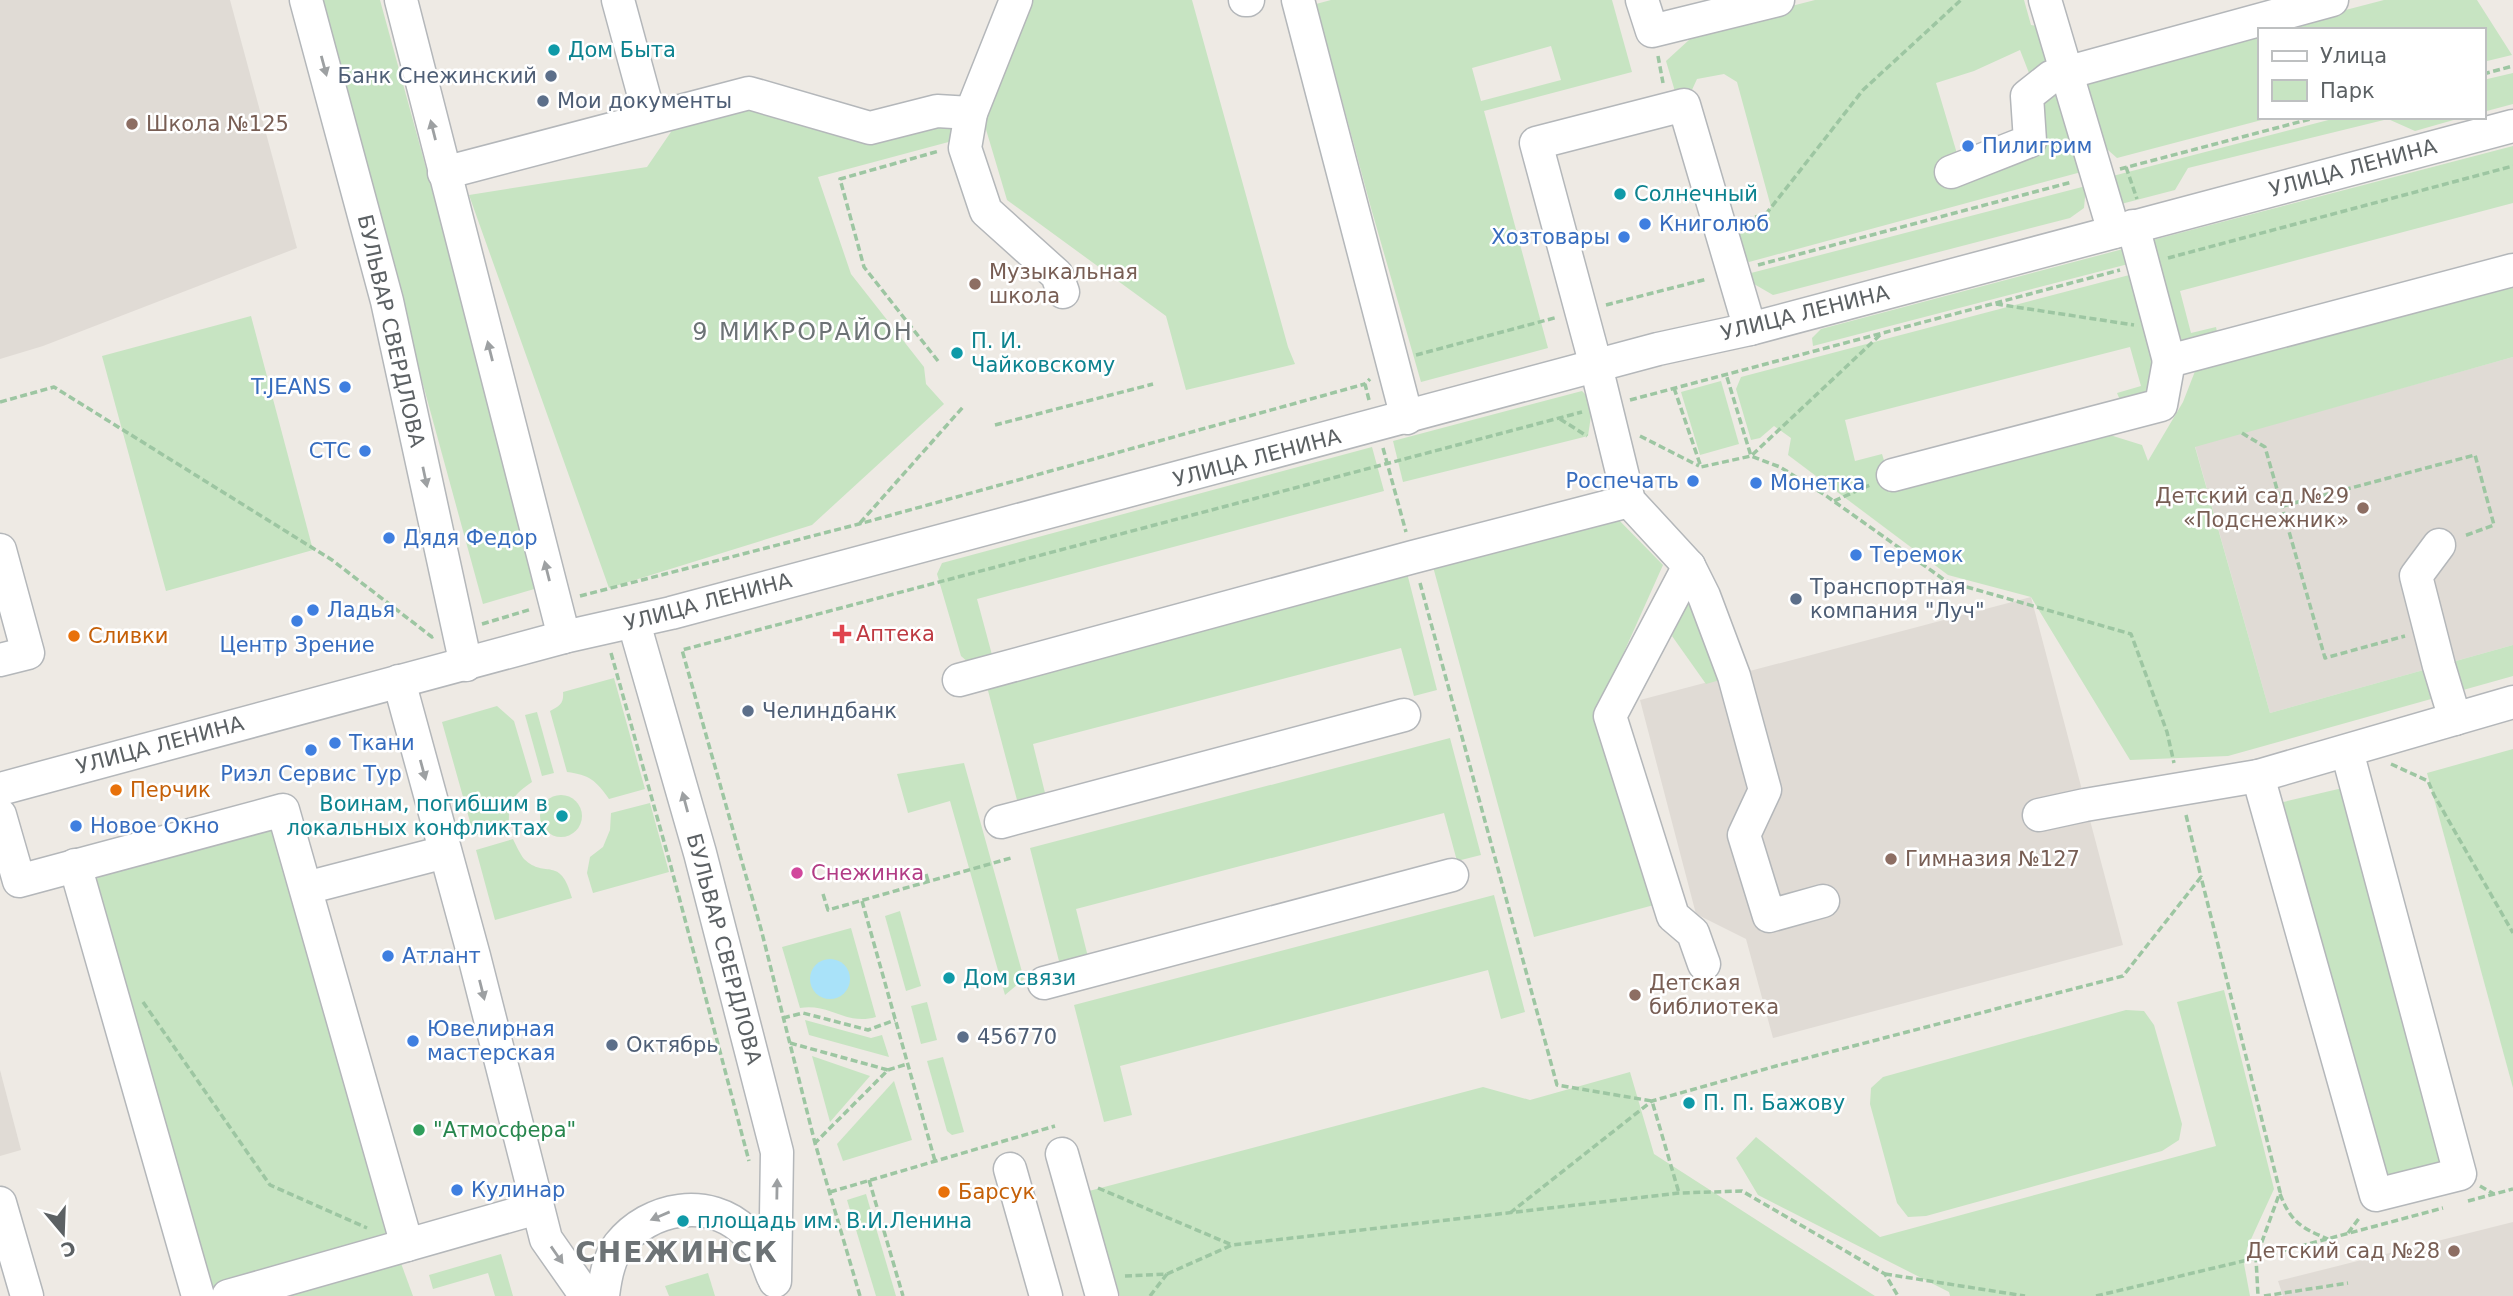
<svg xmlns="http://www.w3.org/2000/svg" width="2513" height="1296" viewBox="0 0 2513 1296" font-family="'DejaVu Sans',sans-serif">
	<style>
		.education { fill: #e0dbd5 }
		.green { fill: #c7e4c2; fill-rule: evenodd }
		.water { fill: #a9e2f9 }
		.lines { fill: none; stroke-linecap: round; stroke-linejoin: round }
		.minor-casing { stroke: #b4b7ba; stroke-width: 35 }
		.path { stroke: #9dc6a2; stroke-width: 3.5; stroke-dasharray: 7 3.5; stroke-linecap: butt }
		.minor { stroke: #fff; stroke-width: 32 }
		.oneway { fill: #9da0a2 }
		.culture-dot { fill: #0f9aa8; stroke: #fff; stroke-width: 2.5 }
		.service-dot { fill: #5c6f8a; stroke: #fff; stroke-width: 2.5 }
		.education-dot { fill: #8d6e63; stroke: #fff; stroke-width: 2.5 }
		.shop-dot { fill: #3f7fe0; stroke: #fff; stroke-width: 2.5 }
		.health-dot { fill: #e0444e; stroke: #fff; stroke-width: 2.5 }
		.food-dot { fill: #e8710a; stroke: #fff; stroke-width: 2.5 }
		.hotel-dot { fill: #d1479c; stroke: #fff; stroke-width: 2.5 }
		.leisure-dot { fill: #2e9e5b; stroke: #fff; stroke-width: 2.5 }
		.labels { text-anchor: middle; stroke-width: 5; stroke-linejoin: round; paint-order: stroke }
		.culture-label { font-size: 21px; fill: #0d838f; stroke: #fff; text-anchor: start }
		.service-label { font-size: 21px; fill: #4e5e75; stroke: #fff; text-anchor: start }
		.education-label { font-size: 21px; fill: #785e54; stroke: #fff; text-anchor: start }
		.shop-label { font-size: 21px; fill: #366cbe; stroke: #fff; text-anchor: start }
		.street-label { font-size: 21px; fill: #5c6164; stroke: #fff }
		.health-label { font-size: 21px; fill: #be3a42; stroke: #fff; text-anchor: start }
		.food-label { font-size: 21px; fill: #c56008; stroke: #fff; text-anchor: start }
		.hotel-label { font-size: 21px; fill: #b23c85; stroke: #fff; text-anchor: start }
		.leisure-label { font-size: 21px; fill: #27864d; stroke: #fff; text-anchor: start }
		.quarter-label { font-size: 24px; letter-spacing: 2px; fill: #6d7376; stroke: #fff }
		.district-label { font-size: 28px; font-weight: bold; letter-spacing: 2px; fill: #6d7376; stroke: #fff }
	</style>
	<rect width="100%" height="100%" fill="#eeeae4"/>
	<g class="education">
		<path d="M0,0h230l67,248 -254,98 -43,13z"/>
		<path d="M2513,357v288l-243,68 -75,-267z"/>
		<path d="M2031,597l92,348 -350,93 -27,-99 -50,-25 -56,-214z"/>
		<path d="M0,1070l21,80 -21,6z"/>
		<path d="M2513,1222v74h-230l-5,-15z"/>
	</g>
	<g class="green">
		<path d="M318,0h62l161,587 -58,17z"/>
		<path d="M1025,0h167l96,347 7,17 -109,26 -20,-74 -159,-116 -25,-84z"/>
		<path d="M1331,0h281l20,72 -148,39 64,237 -127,34 -50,-174 -55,-204zM1551,46l10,34 -80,21 -9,-33z"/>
		<path d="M1815,0h209l7,25 16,2 8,27 -11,20 -15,-1 -9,-23 -46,21 -38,12 22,74 -22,11 9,20 87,-35 3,-55 22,-9 28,82 -336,91 -5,-4 -6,-26c7,-14 24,-13 33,-25l-34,-125 -13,-8 -27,5 -6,13 -15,3 -10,-34 35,-32z"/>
		<path d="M2384,0h93l35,55 -29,7v-32h-214z"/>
		<path d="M2259,32v85h14l-156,41 -18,-16 -19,-54 6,-11z"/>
		<path d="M2513,73v31l-30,8v-32z"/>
		<path d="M757,102l20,5 180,10 -1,23 -138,37 33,97 73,93 2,17 18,20 -132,121 -203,63 -140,-393 178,-28 28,-41z"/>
		<path d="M2340,117h124l-49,14 -27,-12 -200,49 -13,22 -54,14 -16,-26z"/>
		<path d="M2513,146v57l-333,88 11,42 25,-6 1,5 -2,5 -38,11 -32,-106z"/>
		<path d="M2086,186l-2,22 -14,10 -297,77 -19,-11 -3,-11z"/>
		<path d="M2123,249l13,13 -323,84 -1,-8 9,-9z"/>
		<path d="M2137,273l25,83 -8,42 -31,9 -6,-14 24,-7 -11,-39 -285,73 10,41 27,-7 9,29 206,-52 45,14 6,16 35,-59 16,-41 314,-82v78l-318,90 75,266 243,-68v31l-285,80 -98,4 -99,-163 -83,-22 -160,-120 3,-17 -17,-12 -14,12 -9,2 -15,-51 5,-12z"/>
		<path d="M251,316l62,234 -147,41 -64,-235z"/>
		<path d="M1721,381l18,63 -39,11 -19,-63z"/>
		<path d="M1582,391l11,11 -5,34 -185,46 -10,-41z"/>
		<path d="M1372,447l12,44 -407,108 18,67 -17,5 -17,-15 -24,-82 5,-11z"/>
		<path d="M1613,514l50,51 -69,154 60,186 -120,32 -102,-374z"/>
		<path d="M1407,573l30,117 -23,6 -13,-48 -368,96 12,49 -28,7 -31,-117z"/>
		<path d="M1690,595l37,83 -21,6 -34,-48z"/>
		<path d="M614,678l31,111 -36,10c-13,-19 -20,-24 -42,-27l-17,-61c10,-5 14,-8 13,-19z"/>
		<path d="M497,706l17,15 18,61c-20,14 -24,20 -23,44l-35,10 -32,-114z"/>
		<path d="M537,712l17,61 -12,3 -17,-61z"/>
		<path d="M1450,738l31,117 -24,6 -13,-48 -368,96 12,48 -28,8 -30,-117z"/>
		<path d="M2513,749v339l-86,-315z"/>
		<path d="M964,763l60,216 -19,16 -55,-194 -42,12 -11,-39z"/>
		<path d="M2347,787l101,377 -66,16 -103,-377z"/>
		<circle cx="561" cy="816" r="21"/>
		<path d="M650,803l19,69 -76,21 -6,-20 3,-16 13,-10 7,-17 1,-17z"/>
		<path d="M278,824l119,411 -189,56 -119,-417z"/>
		<path d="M513,839c3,6 7,15 11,20 22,21 36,-5 48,39l-77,22 -19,-70z"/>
		<path d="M1494,895l31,117 -24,7 -13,-49 -368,96 12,49 -28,7 -30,-117z"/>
		<path d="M900,911l21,75 -15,5 -21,-75z"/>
		<path d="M851,928l25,89c-30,9 -46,-14 -76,-9l-18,-61z"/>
		<path d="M2224,990l50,199 -27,59 -3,16 6,32h-300l-1,-4 -191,-97 -22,-37 20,-21 124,100 336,-91 -39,-144z"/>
		<path d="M927,1002l10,38 -16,4 -10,-38z"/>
		<path d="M2126,1010l18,1 10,14 28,99 -3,16 -17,11 -236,65 -18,1 -11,-14 -27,-99 1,-16 12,-11z"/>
		<path d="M805,1020l66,18 11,-3 7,22 -80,-22z"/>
		<path d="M812,1056l58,20 -40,46z"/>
		<path d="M943,1057l21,75 -12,3 -5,-4 -20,-70z"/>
		<path d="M1630,1072l24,82 221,142h-755l-31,-105 394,-104 47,13z"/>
		<path d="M894,1081l18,59 -69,21 -6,-17z"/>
		<path d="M866,1194l30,102h-20l-29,-96z"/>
		<path d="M501,1254l12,42h-18l-7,-23 -55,16 -4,-14z"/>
		<path d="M398,1255l15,41h-161z"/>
		<path d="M708,1273l7,23h-46l-4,-10z"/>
	</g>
	<circle class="water" cx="830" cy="979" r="20"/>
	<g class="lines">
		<g class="minor-casing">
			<g id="minor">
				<path d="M306,0l81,301 79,364"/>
				<path d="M401,0l163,637"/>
				<path d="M618,0l32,118"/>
				<path d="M1016,0l-45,113 -6,35 21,63 71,64 6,17"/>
				<path d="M1245,0h3"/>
				<path d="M1298,0l109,418"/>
				<path d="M1642,0l10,31 126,-31"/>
				<path d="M2045,0l69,232"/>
				<path d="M1951,172l79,-31 -3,-45 24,-19 281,-77"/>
				<path d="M444,173l305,-80 121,35 67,-17 34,2"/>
				<path d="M2133,226l36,135"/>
				<path d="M1750,329l-66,-224 -148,38 60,223 33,135 60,65 15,30 30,80 31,114 -21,45 25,81 54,-15"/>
				<path d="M1893,475l268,-70 8,-44 344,-91"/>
				<path d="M2439,545l-23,31 23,90 16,53"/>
				<path d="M0,550l28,103 -28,7"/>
				<path d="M1689,566l-79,150 63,200 20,17 11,31"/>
				<path d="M634,623l66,230 77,299 -2,129"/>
				<path d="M959,680l454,-123 216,-56"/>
				<path d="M399,681l75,275 72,283 40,57"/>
				<path d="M2347,751l113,423 -84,21 -118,-419 255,-74"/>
				<path d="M0,789l564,-152 107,-24 987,-264 92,-20 763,-203"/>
				<path d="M0,815l19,66 264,-71 124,435"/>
				<path d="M2039,815l46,-10 173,-29"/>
				<path d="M1001,822l403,-107"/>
				<path d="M75,865l123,431"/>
				<path d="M306,888l139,-36"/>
				<path d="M1044,983l408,-108"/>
				<path d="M1062,1154l40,142"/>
				<path d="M1010,1169l36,127"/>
				<path d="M0,1203l27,93"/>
				<path d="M228,1296l309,-88"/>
				<path d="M603,1296c2,-17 5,-37 16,-51 30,-38 90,-49 127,-13 5,5 12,10 15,16 5,8 8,20 12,29"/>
			</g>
		</g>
		<g class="path">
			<path d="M1658,56l5,27"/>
			<path d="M2483,74l30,-8"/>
			<path d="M2126,167l11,32"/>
			<path d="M2120,169l198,-52"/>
			<path d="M1745,220l21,-6 97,-124 98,-90"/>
			<path d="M2168,258l345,-92"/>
			<path d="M1758,265l314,-83"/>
			<path d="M1996,304l138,21"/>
			<path d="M1606,305l101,-26"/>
			<path d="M1880,335l-129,121 29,11 45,28 121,86 185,53 36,98 7,31"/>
			<path d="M1416,355l142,-38"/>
			<path d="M938,361l-74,-94 -24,-88 99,-28"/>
			<path d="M1674,388l27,79 50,-11 -25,-82"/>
			<path d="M1369,400l-4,-16 5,-5"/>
			<path d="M1630,400l490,-130"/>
			<path d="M0,402l54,-15 278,173 100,77 2,-1"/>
			<path d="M1560,419l27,17"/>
			<path d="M995,425l158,-41"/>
			<path d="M2242,433l23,14 60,211 80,-22"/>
			<path d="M1640,436l59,30"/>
			<path d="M1383,448l23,84"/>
			<path d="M1834,501l36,-16"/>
			<path d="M2283,506l192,-51 19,70 -30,11"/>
			<path d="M860,523l103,-116"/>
			<path d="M1420,583l137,502 95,16 27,92"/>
			<path d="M580,596l279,-72 506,-140"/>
			<path d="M482,624l50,-15"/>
			<path d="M611,653l59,210 79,298"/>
			<path d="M2391,764l37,17 6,14 79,138"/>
			<path d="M2186,815l15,62"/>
			<path d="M926,874l2,7"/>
			<path d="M823,894l5,16 183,-52"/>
			<path d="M862,901l73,260"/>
			<path d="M143,1002l127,183 97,43"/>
			<path d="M783,1018l20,-5 65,17 27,-10"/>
			<path d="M790,1043l98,27 -73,73"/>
			<path d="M888,1070l19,-6"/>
			<path d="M869,1180l34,116"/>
			<path d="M2480,1186l14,8"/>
			<path d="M1098,1188l134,57"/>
			<path d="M830,1192l225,-66"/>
			<path d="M2280,1194c11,28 21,34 48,45"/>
			<path d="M2468,1201l45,-12"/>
			<path d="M1510,1213l142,-112 124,-35 347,-90 78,-99 79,315 -24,66 2,38"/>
			<path d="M2348,1233l12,-16"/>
			<path d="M1885,1274l140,22"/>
			<path d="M1125,1276l42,-2 65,-29 447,-52 63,-2 143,83 13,22"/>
			<path d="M860,1296l-45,-153 -54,-214 -79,-279 900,-238"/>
			<path d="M1150,1296l17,-22"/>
			<path d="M2096,1296l160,-38 187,-50"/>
			<path d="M2264,1296l84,-13"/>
		</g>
		<use href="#minor" class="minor"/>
	</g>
	<defs><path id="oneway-solid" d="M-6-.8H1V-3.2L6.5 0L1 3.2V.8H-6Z" transform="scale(1.75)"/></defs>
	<g class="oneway">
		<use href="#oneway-solid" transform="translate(324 66) rotate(75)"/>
		<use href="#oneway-solid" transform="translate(433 130) rotate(-104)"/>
		<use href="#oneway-solid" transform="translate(490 351) rotate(-104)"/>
		<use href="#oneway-solid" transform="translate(425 477) rotate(78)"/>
		<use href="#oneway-solid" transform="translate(547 571) rotate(-104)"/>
		<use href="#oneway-solid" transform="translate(423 770) rotate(75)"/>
		<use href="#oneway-solid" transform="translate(685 802) rotate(-105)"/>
		<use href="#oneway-solid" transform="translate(482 990) rotate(76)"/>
		<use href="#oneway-solid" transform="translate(777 1189) rotate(-89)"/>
		<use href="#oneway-solid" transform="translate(660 1216) rotate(157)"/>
		<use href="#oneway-solid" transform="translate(557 1255) rotate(55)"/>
	</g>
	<g class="culture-dot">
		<circle cx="554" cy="50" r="7"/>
		<circle cx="1620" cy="194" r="7"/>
		<circle cx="957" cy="353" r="7"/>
		<circle cx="562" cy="816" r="7"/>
		<circle cx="949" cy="978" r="7"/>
		<circle cx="1689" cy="1103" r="7"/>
		<circle cx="683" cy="1221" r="7"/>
	</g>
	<g class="service-dot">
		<circle cx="551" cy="76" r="7"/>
		<circle cx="543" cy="101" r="7"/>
		<circle cx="1796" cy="599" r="7"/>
		<circle cx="748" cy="711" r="7"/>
		<circle cx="963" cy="1037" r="7"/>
		<circle cx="612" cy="1045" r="7"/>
	</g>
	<g class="education-dot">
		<circle cx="132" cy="124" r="7"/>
		<circle cx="975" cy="284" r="7"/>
		<circle cx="2363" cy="508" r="7"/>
		<circle cx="1891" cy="859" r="7"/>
		<circle cx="1635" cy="995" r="7"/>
		<circle cx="2454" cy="1251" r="7"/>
	</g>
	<g class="shop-dot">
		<circle cx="1968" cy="146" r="7"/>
		<circle cx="1645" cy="224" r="7"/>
		<circle cx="1624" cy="237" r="7"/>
		<circle cx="345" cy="387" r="7"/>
		<circle cx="365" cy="451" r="7"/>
		<circle cx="1693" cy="481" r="7"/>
		<circle cx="1756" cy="483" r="7"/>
		<circle cx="389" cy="538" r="7"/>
		<circle cx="1856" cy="555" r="7"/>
		<circle cx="313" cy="610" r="7"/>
		<circle cx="297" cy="621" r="7"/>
		<circle cx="335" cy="743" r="7"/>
		<circle cx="311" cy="750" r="7"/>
		<circle cx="76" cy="826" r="7"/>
		<circle cx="388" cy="956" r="7"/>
		<circle cx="413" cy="1041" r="7"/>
		<circle cx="457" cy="1190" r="7"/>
	</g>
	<path class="health-dot" d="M838.5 623.5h7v7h7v7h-7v7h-7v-7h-7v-7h7z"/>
	<g class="food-dot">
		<circle cx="74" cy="636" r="7"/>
		<circle cx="116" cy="790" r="7"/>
		<circle cx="944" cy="1192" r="7"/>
	</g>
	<circle class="hotel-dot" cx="797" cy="873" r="7"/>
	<circle class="leisure-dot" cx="419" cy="1130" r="7"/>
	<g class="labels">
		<g class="culture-label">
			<text x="568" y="57">Дом Быта</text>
			<text x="1634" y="201">Солнечный</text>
			<text x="971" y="348">П. И.<tspan x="971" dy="24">Чайковскому</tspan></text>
			<text x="548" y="811" text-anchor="end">Воинам, погибшим в<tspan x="548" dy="24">локальных конфликтах</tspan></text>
			<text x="963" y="985">Дом связи</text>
			<text x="1703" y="1110">П. П. Бажову</text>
			<text x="697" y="1228">площадь им. В.И.Ленина</text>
		</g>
		<g class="service-label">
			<text x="537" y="83" text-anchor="end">Банк Снежинский</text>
			<text x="557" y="108">Мои документы</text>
			<text x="1810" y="594">Транспортная<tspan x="1810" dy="24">компания "Луч"</tspan></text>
			<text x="762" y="718">Челиндбанк</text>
			<text x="977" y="1044">456770</text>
			<text x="626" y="1052">Октябрь</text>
		</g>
		<g class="education-label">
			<text x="146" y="131">Школа №125</text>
			<text x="989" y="279">Музыкальная<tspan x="989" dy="24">школа</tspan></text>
			<text x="2349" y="503" text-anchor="end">Детский сад №29<tspan x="2349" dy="24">«Подснежник»</tspan></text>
			<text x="1905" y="866">Гимназия №127</text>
			<text x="1649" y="990">Детская<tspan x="1649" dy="24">библиотека</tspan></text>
			<text x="2440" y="1258" text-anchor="end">Детский сад №28</text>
		</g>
		<g class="shop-label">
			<text x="1982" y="153">Пилигрим</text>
			<text x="1659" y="231">Книголюб</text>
			<text x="1610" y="244" text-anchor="end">Хозтовары</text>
			<text x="331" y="394" text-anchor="end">T.JEANS</text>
			<text x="351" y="458" text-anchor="end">СТС</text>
			<text x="1679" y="488" text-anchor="end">Роспечать</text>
			<text x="1770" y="490">Монетка</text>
			<text x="403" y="545">Дядя Федор</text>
			<text x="1870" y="562">Теремок</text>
			<text x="327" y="617">Ладья</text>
			<text x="297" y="652" text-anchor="middle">Центр Зрение</text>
			<text x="349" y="750">Ткани</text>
			<text x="311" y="781" text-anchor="middle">Риэл Сервис Тур</text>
			<text x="90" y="833">Новое Окно</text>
			<text x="402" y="963">Атлант</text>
			<text x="427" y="1036">Ювелирная<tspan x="427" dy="24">мастерская</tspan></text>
			<text x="471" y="1197">Кулинар</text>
		</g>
		<g class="street-label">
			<text transform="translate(2353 168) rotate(-15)" y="7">УЛИЦА ЛЕНИНА</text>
			<text transform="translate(1805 313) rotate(-14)" y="7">УЛИЦА ЛЕНИНА</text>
			<text transform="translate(391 331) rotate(77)" y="7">БУЛЬВАР СВЕРДЛОВА</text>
			<text transform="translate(1257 458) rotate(-15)" y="7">УЛИЦА ЛЕНИНА</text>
			<text transform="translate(708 602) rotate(-15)" y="7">УЛИЦА ЛЕНИНА</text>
			<text transform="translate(160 745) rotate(-15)" y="7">УЛИЦА ЛЕНИНА</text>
			<text transform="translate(724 949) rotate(75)" y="7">БУЛЬВАР СВЕРДЛОВА</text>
		</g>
		<g class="health-label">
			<text x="856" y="641">Аптека</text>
		</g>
		<g class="food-label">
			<text x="88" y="643">Сливки</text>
			<text x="130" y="797">Перчик</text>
			<text x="958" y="1199">Барсук</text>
		</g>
		<g class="hotel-label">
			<text x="811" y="880">Снежинка</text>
		</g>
		<g class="leisure-label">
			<text x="433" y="1137">"Атмосфера"</text>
		</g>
		<g class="quarter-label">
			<text x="803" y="340">9 МИКРОРАЙОН</text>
		</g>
		<g class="district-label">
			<text x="677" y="1262">СНЕЖИНСК</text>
		</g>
	</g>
	<rect x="2258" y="28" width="228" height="91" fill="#ffffff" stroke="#bec0c1" stroke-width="2"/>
	<rect x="2272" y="51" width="35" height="10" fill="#ffffff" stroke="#bec0c1" stroke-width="2"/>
	<text x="2320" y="63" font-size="21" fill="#5c6164">Улица</text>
	<rect x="2272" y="80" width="35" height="21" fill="#c7e4c2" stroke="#bec0c1" stroke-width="2"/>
	<text x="2320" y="98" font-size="21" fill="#5c6164">Парк</text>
	<g transform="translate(63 1233) rotate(161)" stroke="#ffffff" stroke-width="5" paint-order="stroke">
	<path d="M0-5L12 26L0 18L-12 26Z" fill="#5c6164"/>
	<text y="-10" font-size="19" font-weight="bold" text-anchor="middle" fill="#5c6164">С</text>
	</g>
</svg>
